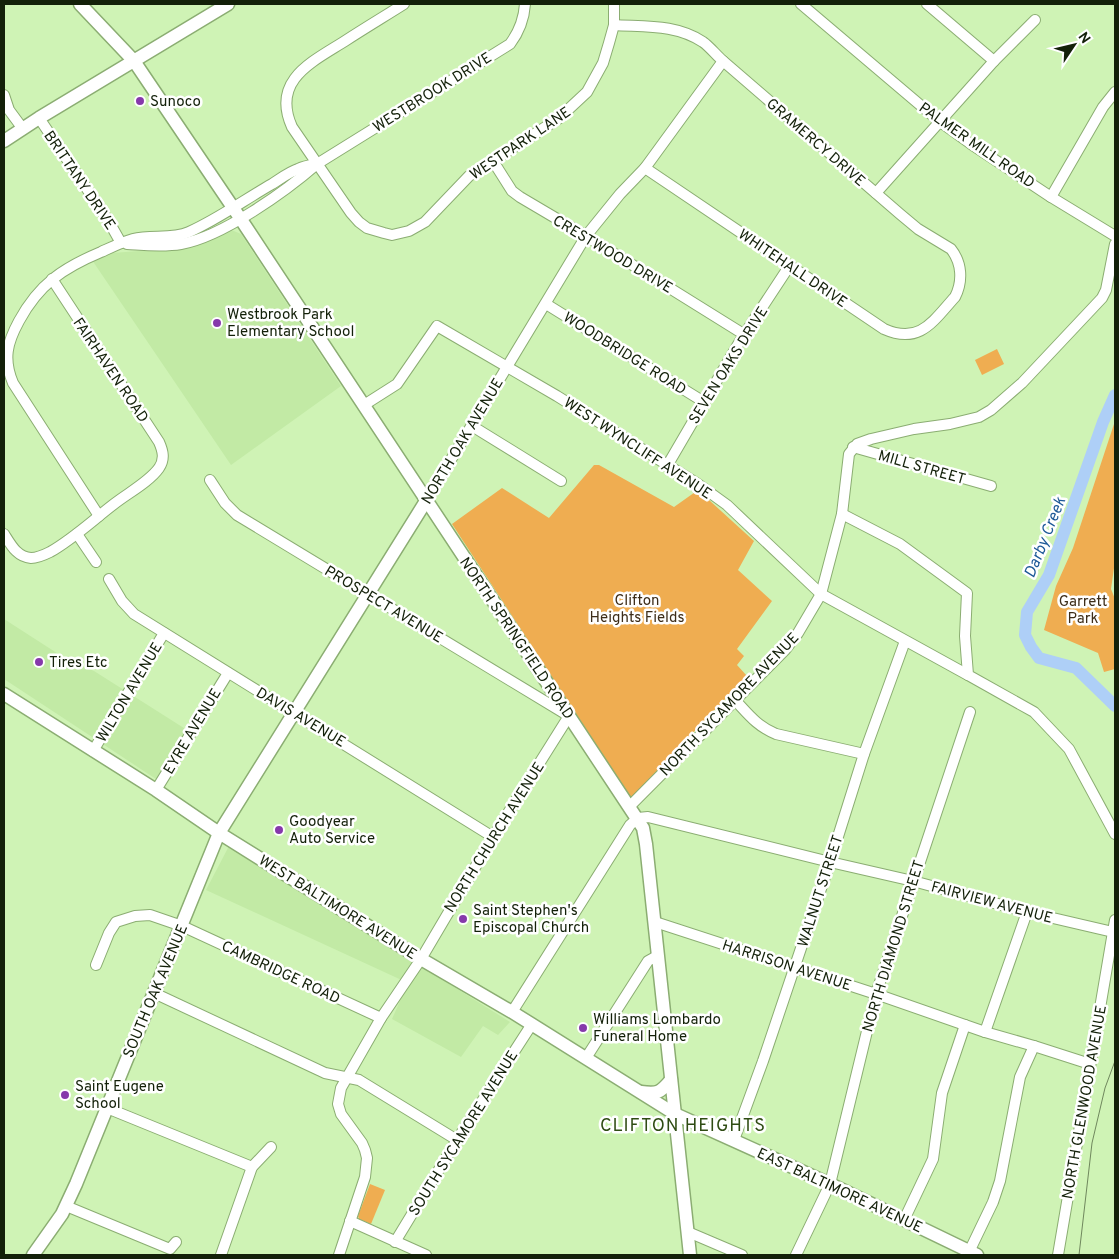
<svg xmlns="http://www.w3.org/2000/svg" width="1119" height="1259" viewBox="0 0 1119 1259" font-family="Overpass,sans-serif">
	<style>
		.built { fill: #c2eaa5 }
		.green { fill: #efad51 }
		.lines { fill: none; stroke-linecap: round; stroke-linejoin: round }
		.river { stroke: #aecff7; stroke-width: 12 }
		.minor-casing { stroke: #8bad72; stroke-width: 12 }
		.major-casing { stroke: #8bad72; stroke-width: 15 }
		.minor { stroke: #fff; stroke-width: 10 }
		.major { stroke: #fff; stroke-width: 12 }
		.tram { stroke: #6f875d; stroke-width: 1 }
		.poi-dot { fill: #8639ab; stroke: #fff; stroke-width: 2 }
		.labels { text-anchor: middle; stroke-width: 5; stroke-linejoin: round; paint-order: stroke }
		.street-label { font-size: 15px; fill: #132009; stroke: #fff }
		.poi-label { font-size: 15px; fill: #132009; stroke: #fff; text-anchor: start }
		.park-label { font-size: 15px; fill: #3d2d19; stroke: #fff }
		.water-label { font-size: 16px; font-style: italic; fill: #1d5997; stroke: #fff }
		.quarter-label { font-size: 18px; letter-spacing: 1px; fill: #2f4c13; stroke: #fff }
	</style>
	<rect width="100%" height="100%" fill="#cff3b5"/>
	<g class="built">
		<path d="M229,229l12,5 100,152 -110,79 -139,-205 20,-7 27,-2h30l14,-3z"/>
		<path d="M4,619l59,38 31,14 93,59 -31,49 -152,-100z"/>
		<path d="M229,846l281,176 -12,13 -15,-9 -22,31 -69,-38 16,-36 -202,-93z"/>
	</g>
	<g class="green">
		<path d="M997,349l7,15 -22,11 -7,-15z"/>
		<path d="M1115,421v140l-4,28 4,10v70l-11,3 -6,-19 -54,-23 12,-44 17,-38z"/>
		<path d="M594,465h5l75,42 24,-17 56,51 -16,29 34,31 -35,48 7,7 -7,9 10,11 -116,122 -179,-274 50,-36 47,30z"/>
		<path d="M370,1184l15,6 -14,34 -12,-5 -1,-3z"/>
	</g>
	<g class="lines">
		<path class="river" d="M1115,395l-12,27 -54,153 -22,37 -2,23 6,12 8,11 37,10 39,38"/>
		<g class="minor-casing">
			<g id="minor">
				<path d="M404,4c-19,12 -39,24 -59,37 -33,21 -74,39 -53,86l59,86 8,9 8,6 17,5 8,2 17,-4 16,-9 44,-46 89,-57 29,-27 16,-29 6,-20 5,-18v-21"/>
				<path d="M801,4l138,117 32,23 80,53 64,39"/>
				<path d="M927,4l67,57"/>
				<path d="M614,25c31,2 62,-1 89,17 7,5 13,13 20,19l177,153 18,15 33,20c11,14 12,32 4,48 -22,24 -35,48 -71,32l-239,-161"/>
				<path d="M4,95l5,15 14,19"/>
				<path d="M39,118l69,102 13,23"/>
				<path d="M493,161l19,30 8,6 66,39 159,99"/>
				<path d="M876,193l118,-132 41,-41"/>
				<path d="M1051,197l52,-90 12,-15"/>
				<path d="M127,244c18,1 36,3 54,0 41,-7 105,-53 136,-80l193,-120c9,-12 14,-25 15,-40"/>
				<path d="M546,304l158,98"/>
				<path d="M364,405l33,-21 40,-58 120,70 141,88 29,21 94,89 147,81"/>
				<path d="M472,426l89,55"/>
				<path d="M853,447l138,39"/>
				<path d="M667,466l73,-125 50,-76"/>
				<path d="M210,480l15,23 12,12 332,201 -76,121 -72,122 -40,59 -40,70 -3,16 3,10 21,29 3,7 2,8 -2,19 -26,78"/>
				<path d="M426,501l160,-265 34,-42 25,-26 78,-107"/>
				<path d="M842,514l58,30 67,49 -2,43 3,39 66,37 35,37 46,85"/>
				<path d="M99,516l-86,-133c-10,-24 -6,-40 6,-62 20,-37 44,-53 82,-69 11,-5 21,-10 32,-13 18,-5 39,1 56,-7 29,-13 55,-32 83,-48 8,-5 17,-12 26,-15 6,-3 13,-4 19,-5"/>
				<path d="M4,534c7,11 13,23 27,24 7,0 13,-3 19,-6 23,-13 43,-32 64,-48 14,-11 35,-22 45,-36 6,-9 4,-17 0,-26l-107,-163"/>
				<path d="M77,534l19,28"/>
				<path d="M109,579l13,22 12,13 359,223"/>
				<path d="M735,700c14,15 22,26 41,34l88,20"/>
				<path d="M93,751l71,-118"/>
				<path d="M156,790l72,-117"/>
				<path d="M630,806l155,-156 13,-17 23,-39 21,-80 7,-60 8,-10 14,-5 43,-10 36,-5 29,-7 12,-7 31,-27 80,-85 4,-8 9,-46"/>
				<path d="M655,922l221,72 109,38 49,14 56,18"/>
				<path d="M96,965l13,-32 7,-11 19,-6 15,-1 32,11 199,92"/>
				<path d="M154,993l171,80 34,7 98,60"/>
				<path d="M512,1012l118,-187 8,-7 10,-1 182,45 83,19 114,31 86,20"/>
				<path d="M985,1032l42,-120"/>
				<path d="M586,1058l62,-97 9,-5"/>
				<path d="M107,1108l145,59"/>
				<path d="M734,1140l29,-79 67,-199 34,-108 41,-113"/>
				<path d="M66,1206l104,43 6,-7"/>
				<path d="M904,1220l29,-61 9,-66 23,-68"/>
				<path d="M350,1221l76,34"/>
				<path d="M688,1232l54,23"/>
				<path d="M395,1242l62,-102 75,-116"/>
				<path d="M969,1252l24,-50 7,-21 20,-104 14,-31"/>
				<path d="M221,1255l31,-88 19,-20"/>
				<path d="M796,1255l34,-71 46,-190 94,-282"/>
				<path d="M1058,1255l57,-335"/>
			</g>
		</g>
		<g class="major-casing">
			<g id="major">
				<path d="M80,4l54,57 106,157 403,610 3,16 44,411"/>
				<path d="M4,141l35,-23 189,-114"/>
				<path d="M4,694l152,96 63,43 202,126 91,53 163,102 155,70 147,71"/>
				<path d="M641,1092c17,2 19,1 30,-12"/>
				<path d="M33,1255l29,-41 14,-30 143,-351 207,-332"/>
			</g>
		</g>
		<use href="#minor" class="minor"/>
		<use href="#major" class="major"/>
		<path class="tram" d="M1079,1255l13,-112 13,-55 10,-27"/>
	</g>
	<g class="poi-dot">
		<circle cx="140" cy="101" r="5"/>
		<circle cx="217" cy="323" r="5"/>
		<circle cx="39" cy="662" r="5"/>
		<circle cx="279" cy="830" r="5"/>
		<circle cx="463" cy="919" r="5"/>
		<circle cx="583" cy="1028" r="5"/>
		<circle cx="65" cy="1095" r="5"/>
	</g>
	<g class="labels">
		<g class="street-label">
			<text transform="translate(432 92) rotate(-32)" y="5">WESTBROOK DRIVE</text>
			<text transform="translate(816 142) rotate(41)" y="5">GRAMERCY DRIVE</text>
			<text transform="translate(520 143) rotate(-34)" y="5">WESTPARK LANE</text>
			<text transform="translate(977 145) rotate(35)" y="5">PALMER MILL ROAD</text>
			<text transform="translate(80 180) rotate(56)" y="5">BRITTANY DRIVE</text>
			<text transform="translate(613 254) rotate(31)" y="5">CRESTWOOD DRIVE</text>
			<text transform="translate(793 268) rotate(34)" y="5">WHITEHALL DRIVE</text>
			<text transform="translate(625 353) rotate(32)" y="5">WOODBRIDGE ROAD</text>
			<text transform="translate(728 365) rotate(-58)" y="5">SEVEN OAKS DRIVE</text>
			<text transform="translate(111 370) rotate(56)" y="5">FAIRHAVEN ROAD</text>
			<text transform="translate(462 441) rotate(-59)" y="5">NORTH OAK AVENUE</text>
			<text transform="translate(638 448) rotate(33)" y="5">WEST WYNCLIFF AVENUE</text>
			<text transform="translate(922 467) rotate(16)" y="5">MILL STREET</text>
			<text transform="translate(384 604) rotate(31)" y="5">PROSPECT AVENUE</text>
			<text transform="translate(517 638) rotate(56)" y="5">NORTH SPRINGFIELD ROAD</text>
			<text transform="translate(129 692) rotate(-59)" y="5">WILTON AVENUE</text>
			<text transform="translate(729 704) rotate(-46)" y="5">NORTH SYCAMORE AVENUE</text>
			<text transform="translate(301 717) rotate(31)" y="5">DAVIS AVENUE</text>
			<text transform="translate(192 731) rotate(-59)" y="5">EYRE AVENUE</text>
			<text transform="translate(494 837) rotate(-58)" y="5">NORTH CHURCH AVENUE</text>
			<text transform="translate(820 891) rotate(-72)" y="5">WALNUT STREET</text>
			<text transform="translate(992 902) rotate(15)" y="5">FAIRVIEW AVENUE</text>
			<text transform="translate(338 907) rotate(32)" y="5">WEST BALTIMORE AVENUE</text>
			<text transform="translate(893 946) rotate(-73)" y="5">NORTH DIAMOND STREET</text>
			<text transform="translate(787 965) rotate(18)" y="5">HARRISON AVENUE</text>
			<text transform="translate(281 972) rotate(25)" y="5">CAMBRIDGE ROAD</text>
			<text transform="translate(155 991) rotate(-67)" y="5">SOUTH OAK AVENUE</text>
			<text transform="translate(1084 1102) rotate(-80)" y="5">NORTH GLENWOOD AVENUE</text>
			<text transform="translate(463 1133) rotate(-58)" y="5">SOUTH SYCAMORE AVENUE</text>
			<text transform="translate(840 1190) rotate(25)" y="5">EAST BALTIMORE AVENUE</text>
		</g>
		<g class="poi-label">
			<text x="150" y="106">Sunoco</text>
			<text x="227" y="319">Westbrook Park<tspan x="227" dy="17">Elementary School</tspan></text>
			<text x="49" y="667">Tires Etc</text>
			<text x="289" y="826">Goodyear<tspan x="289" dy="17">Auto Service</tspan></text>
			<text x="473" y="915">Saint Stephen's<tspan x="473" dy="17">Episcopal Church</tspan></text>
			<text x="593" y="1024">Williams Lombardo<tspan x="593" dy="17">Funeral Home</tspan></text>
			<text x="75" y="1091">Saint Eugene<tspan x="75" dy="17">School</tspan></text>
		</g>
		<g class="park-label">
			<text x="637" y="605">Clifton<tspan x="637" dy="17">Heights Fields</tspan></text>
			<text x="1083" y="606">Garrett<tspan x="1083" dy="17">Park</tspan></text>
		</g>
		<g class="water-label">
			<text transform="translate(1044 537) rotate(-68)" y="6">Darby Creek</text>
		</g>
		<g class="quarter-label">
			<text x="683" y="1131">CLIFTON HEIGHTS</text>
		</g>
	</g>
	<rect width="1119" height="1259" fill="none" stroke="#132009" stroke-width="10"/>
	<g transform="translate(1074 45) rotate(55)" stroke="#ffffff" stroke-width="4" paint-order="stroke">
	<path d="M0-4L9 19L0 12L-9 19Z" fill="#132009"/>
	<text y="-8" font-size="14" font-weight="bold" text-anchor="middle" fill="#132009">N</text>
	</g>
</svg>
